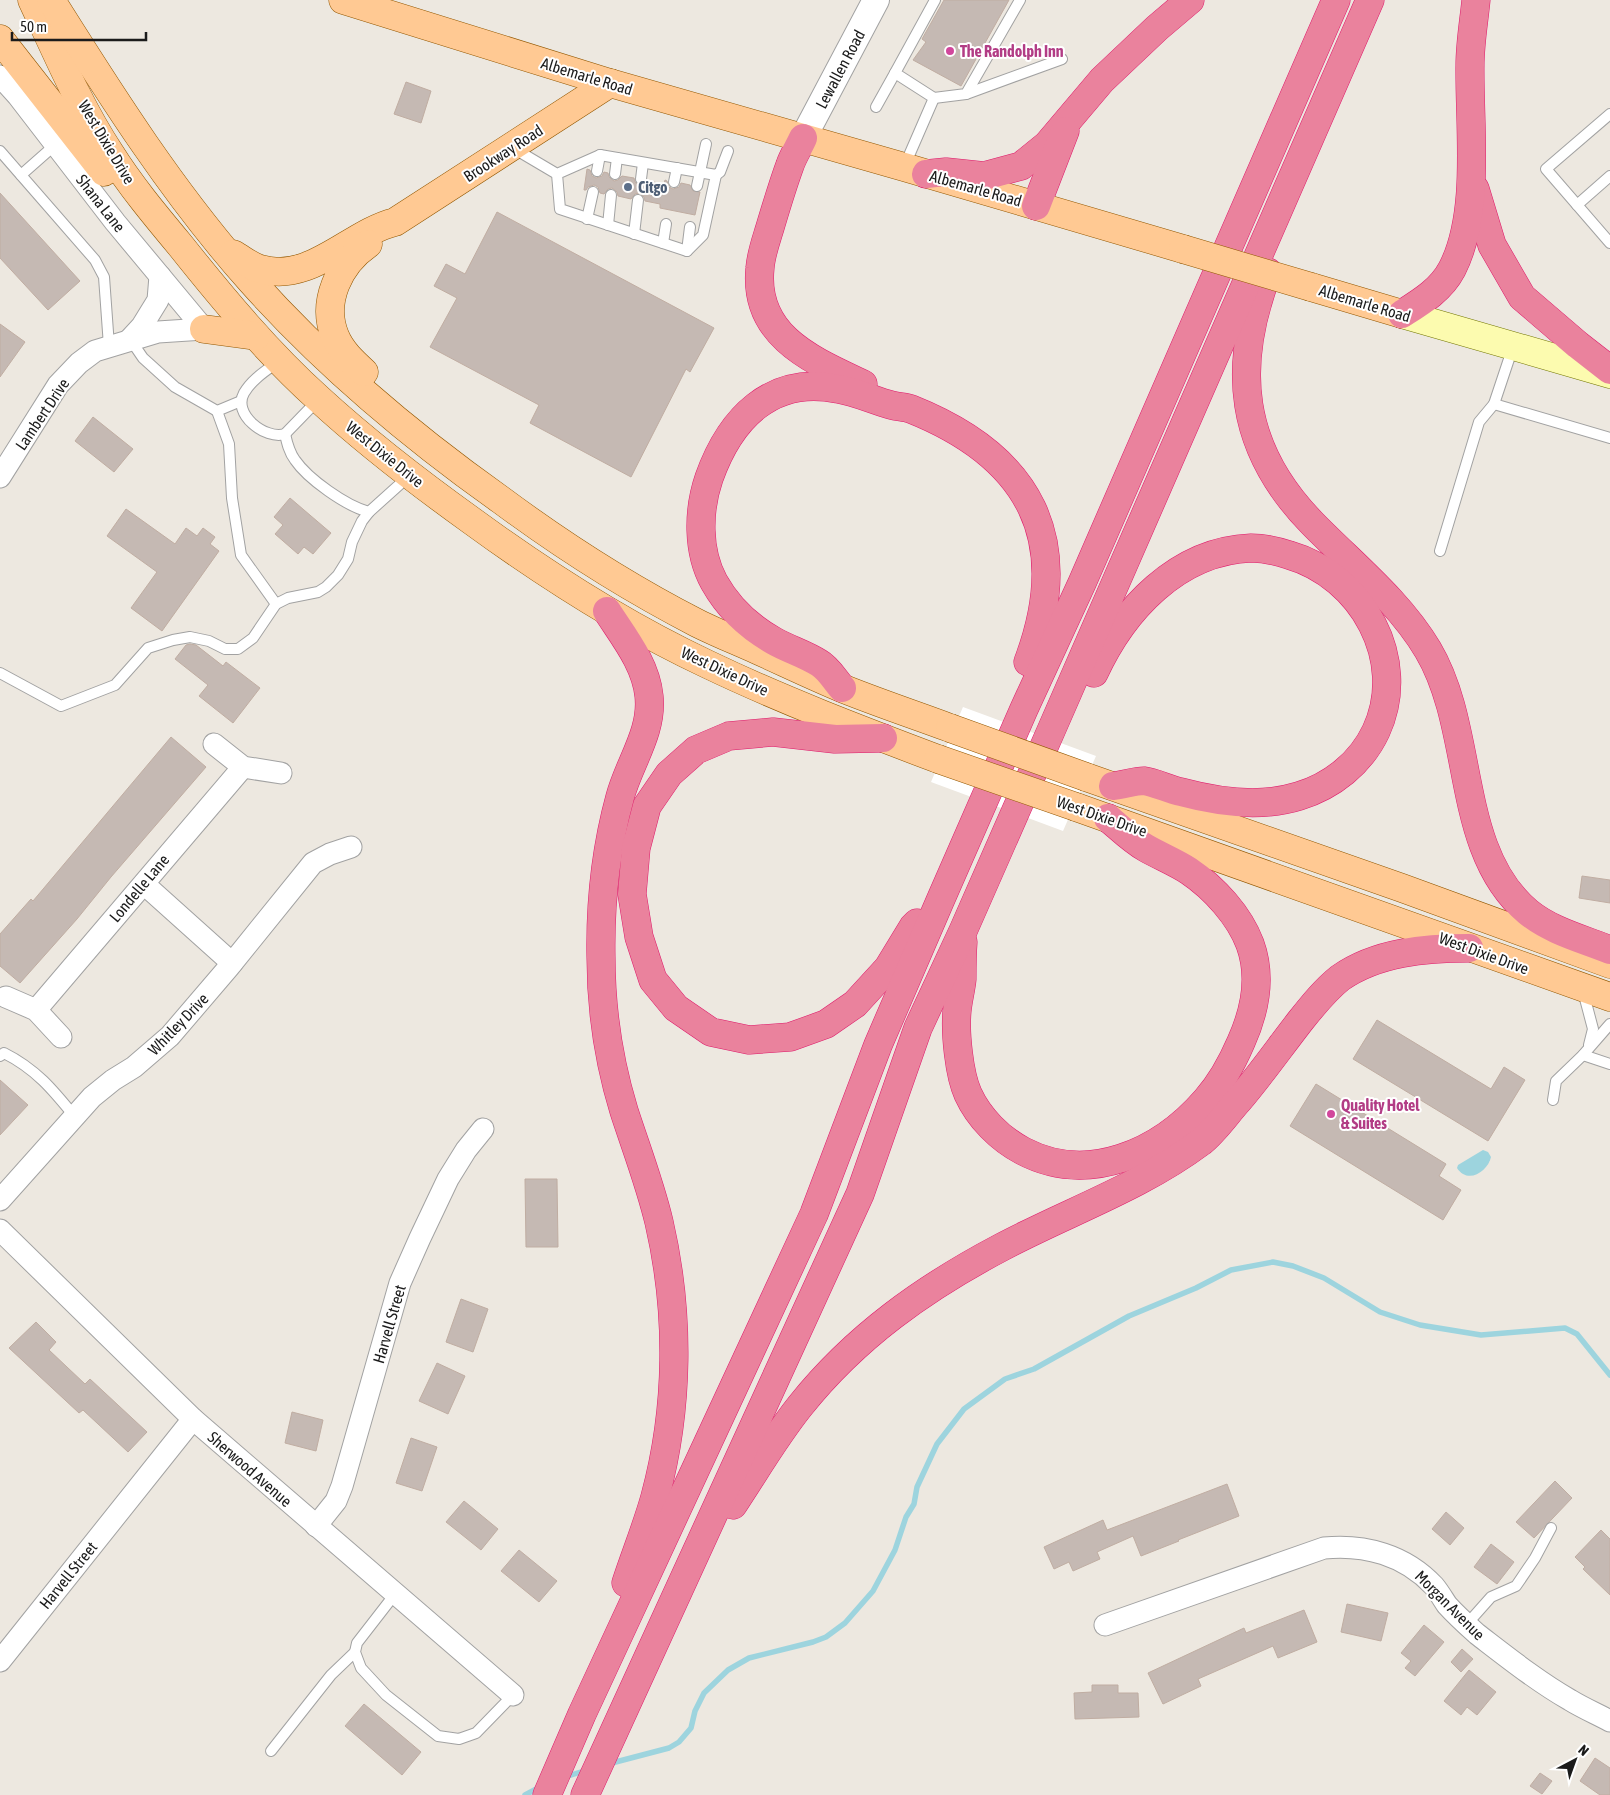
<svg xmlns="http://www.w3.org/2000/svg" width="1610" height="1795" viewBox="0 0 1610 1795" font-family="'Asap Condensed',sans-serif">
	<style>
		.water { fill: #9dd4de }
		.pier { fill: #fff }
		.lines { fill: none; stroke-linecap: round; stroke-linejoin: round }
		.stream { stroke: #9dd4de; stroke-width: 5.5 }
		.building { fill: #c5b9b3; stroke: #c0ada2 }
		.service-casing { stroke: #a2a2a2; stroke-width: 12 }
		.minor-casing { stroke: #a2a2a2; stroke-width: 23 }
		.tertiary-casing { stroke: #a2a2a2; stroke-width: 28 }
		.secondary-casing { stroke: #707400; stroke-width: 29 }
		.primary-casing { stroke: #925700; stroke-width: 29 }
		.motorway-casing { stroke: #de1b6b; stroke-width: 29 }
		.service { stroke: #fff; stroke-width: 10 }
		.minor { stroke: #fff; stroke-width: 21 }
		.tertiary { stroke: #fff; stroke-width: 26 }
		.secondary { stroke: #fcfbaf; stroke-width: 28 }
		.primary { stroke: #ffc993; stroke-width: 28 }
		.motorway { stroke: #ea829d; stroke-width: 28 }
		.primary-bridge-casing { stroke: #925700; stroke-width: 29; stroke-linecap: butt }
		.primary-bridge { stroke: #ffc993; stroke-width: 28 }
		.hotel-dot { fill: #d1479c; stroke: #fff; stroke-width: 2 }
		.service-dot { fill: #5c6f8a; stroke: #fff; stroke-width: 2 }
		.labels { text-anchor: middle; stroke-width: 4; stroke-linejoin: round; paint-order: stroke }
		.hotel-label { font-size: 16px; font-weight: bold; fill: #b23c85; stroke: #fff; text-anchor: start }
		.street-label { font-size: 16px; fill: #1b1b1b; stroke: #fff }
		.service-label { font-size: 16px; font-weight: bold; fill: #4e5e75; stroke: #fff; text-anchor: start }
	</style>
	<rect width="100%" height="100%" fill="#ede8e0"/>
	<path class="water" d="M1483,1150l5,2 3,5c-3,14 -23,28 -34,11l1,-3z"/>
	<path class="pier" d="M963,707l133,49 -33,75 -132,-49z"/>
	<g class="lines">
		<g class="stream">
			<path d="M608,1764l61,-16 10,-6 12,-14 4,-17 9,-18 24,-23 21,-12 64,-16 13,-5 19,-14 28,-32 22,-41 11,-33 8,-13 3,-17 20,-43 27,-35 41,-30 29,-10 95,-53 67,-28 35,-18 42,-8 20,4 31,12 56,34 40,13 61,10 84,-7 12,6 33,41"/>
			<path d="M565,1777l22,-7"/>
			<path d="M525,1795l15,-8"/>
		</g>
	</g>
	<g class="building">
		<path d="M944,0h65l-48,86 -48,-26 13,-18 -4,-3z"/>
		<path d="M406,82l25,9 -10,32 -27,-9z"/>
		<path d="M587,169l3,1 2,6 4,2 6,-2 2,-4 4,1 1,4 5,4 4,-1 4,-4 12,2 1,4 5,4 4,-1 4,-4 16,3 1,-4 2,1 2,6 4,2 6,-2 2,-4 9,2 3,6 7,1 -5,23 -35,-7v-4l-15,-3 -1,-4 -5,-4 -4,1 -4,5 -13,-3 -1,-4 -5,-4 -4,1 -4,5 -4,-1 -2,-6 -4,-2 -6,2 -2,3h-2z"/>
		<path d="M0,193l80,88 -32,29 -48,-52z"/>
		<path d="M497,212l217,116 -24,44 -4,-3 -55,108 -101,-54 9,-18 -109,-58 27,-49 -23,-12 12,-22 19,10z"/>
		<path d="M0,324l25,18 -25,35z"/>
		<path d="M93,417l40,32 -19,23 -39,-31z"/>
		<path d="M290,498l41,35 -18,21 -9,-7 -6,7 -23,-20 8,-9 -9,-8z"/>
		<path d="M126,509l49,35 11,-16 11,8 6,-8 12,9 -5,7 9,7 -57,80 -31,-23 26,-36 -50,-36z"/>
		<path d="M190,644l6,1 27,21 3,-4 34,26 -27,35 -34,-27 9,-11 -33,-26 11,-14z"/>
		<path d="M171,737l35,30 -95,110 -34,42 -57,64 -20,-17v-32l31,-35 2,2z"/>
		<path d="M1582,876l28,4v23l-31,-5z"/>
		<path d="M1377,1020l114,69 13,-22 21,13 -37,61 -135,-82z"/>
		<path d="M0,1080l28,25 -28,30z"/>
		<path d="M1316,1084l130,80 -7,12 22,14 -18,30 -153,-94z"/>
		<path d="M525,1179h32l1,68h-32z"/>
		<path d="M461,1299l27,10 -15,43 -27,-10z"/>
		<path d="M36,1322l20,20 -7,8 36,34 5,-5 57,53 -19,20 -45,-42 -4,3 -70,-65z"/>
		<path d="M437,1363l28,13 -17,38 -29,-13z"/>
		<path d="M292,1412l31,8 -7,31 -31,-8z"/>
		<path d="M411,1438l26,9 -15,44 -26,-8z"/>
		<path d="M1555,1481l17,17 -38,40 -18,-16z"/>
		<path d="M1227,1484l12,32 -61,24 1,1 -38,15 -8,-20 -36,16 3,7 -27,12 -4,-9 -15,7 -10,-22 59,-27 4,10z"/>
		<path d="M464,1501l34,28 -17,21 -35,-28z"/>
		<path d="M1446,1512l18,16 -14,17 -18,-16z"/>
		<path d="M1601,1530l9,9v56l-27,-26 2,-2 -10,-10z"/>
		<path d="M1491,1544l23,18 -17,22 -23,-17z"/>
		<path d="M519,1550l38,31 -18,21 -38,-31z"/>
		<path d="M1347,1604l41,9 -7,28 -40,-9z"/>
		<path d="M1304,1610l13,32 -39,16 -5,-12 -75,33 3,7 -38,18 -15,-31 96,-45 2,5z"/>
		<path d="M1424,1625l20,17 -29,34 -10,-8 6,-7 -10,-8z"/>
		<path d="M1462,1649l11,10 -12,13 -10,-10z"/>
		<path d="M1469,1670l27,22 -19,23 -10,-8 -6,8 -17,-14z"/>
		<path d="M1092,1685h26v8h20l1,24 -64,2 -1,-26 18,-1z"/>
		<path d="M364,1704l57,48 -19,23 -57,-49z"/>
		<path d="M1595,1758l15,10v27h-10l-20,-14z"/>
		<path d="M1540,1773l12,8 -10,13 -12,-8z"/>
	</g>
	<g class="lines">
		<g class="service-casing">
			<g id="service">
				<path d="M966,94l96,-35"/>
				<path d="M934,98l32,-4 54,-94"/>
				<path d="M876,107l19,-34"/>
				<path d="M1610,114l-64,55 64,74"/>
				<path d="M513,148l44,26 3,35 127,42 16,-16 13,-60 -116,-20 -43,19"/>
				<path d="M0,151l95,109 9,17 5,69"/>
				<path d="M904,167l30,-69 -39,-25 40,-73"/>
				<path d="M597,171l3,-16"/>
				<path d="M615,174l2,-16"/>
				<path d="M21,175l34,-30"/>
				<path d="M716,175l4,-3 8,-21"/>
				<path d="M641,179l2,-16"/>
				<path d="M674,182l3,-14"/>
				<path d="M697,186l9,-42"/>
				<path d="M1577,205l33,-29"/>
				<path d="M587,219l6,-27"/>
				<path d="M608,225l3,-30"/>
				<path d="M634,234l4,-34"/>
				<path d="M663,243l3,-19"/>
				<path d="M687,251l3,-24"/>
				<path d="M130,339l13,19 32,29 42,24 24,-10"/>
				<path d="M1513,347l-19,57 116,34"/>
				<path d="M279,361c-12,9 -27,18 -35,32 -12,21 21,47 41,41l33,-34"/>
				<path d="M217,411l12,33 3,54 9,57 35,49"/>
				<path d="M285,434c2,9 4,18 10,26 13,19 51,46 74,52"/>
				<path d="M1440,551l39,-129 15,-18"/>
				<path d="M0,673l61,33 54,-21 33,-37 25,-8 17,-3 19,4 16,8h13l15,-11 23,-34 12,-6 30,-6 8,-5 12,-12 10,-16 4,-17 10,-21 7,-9 30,-27 7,-12"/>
				<path d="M1583,991l10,38 -4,16"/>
				<path d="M1583,1055l27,9"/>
				<path d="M0,1056l4,-3c32,16 49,37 71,64"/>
				<path d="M1553,1100l3,-19 27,-26 27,-31"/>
				<path d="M395,1594l-38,49 -2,9 6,16 25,27 52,41 21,3 17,-6 37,-38"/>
				<path d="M1467,1624l24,-27 25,-11 19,-28 16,-30"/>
				<path d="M271,1751l60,-76 24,-23"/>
			</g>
		</g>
		<g class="minor-casing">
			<g id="minor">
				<path d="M0,76l18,20 97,126 89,107"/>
				<path d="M130,339l12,-13 16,-26 2,-24"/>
				<path d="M0,477l58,-92 21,-22 16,-12 63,-19 46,-3"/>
				<path d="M214,744l29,23 38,6"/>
				<path d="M144,884l88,79"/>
				<path d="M6,997l30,13 25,27"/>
				<path d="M36,1010l207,-243"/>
				<path d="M0,1200l92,-103 21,-17 21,-13 36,-31 59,-69 84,-104 17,-9 21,-7"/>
				<path d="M0,1230l193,189 320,276"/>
				<path d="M316,1526l20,-25 6,-15 58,-203 20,-45 28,-59 18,-29 17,-21"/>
				<path d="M1105,1625l219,-77c41,-4 81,7 110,38 5,6 9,13 13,19 9,10 20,20 30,29 30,23 60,47 93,66 13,8 27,14 40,21"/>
				<path d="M0,1661l193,-242"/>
			</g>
		</g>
		<g class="tertiary-casing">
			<path id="tertiary" d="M803,138l73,-138"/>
		</g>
		<g class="secondary-casing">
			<path id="secondary" d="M1402,314l208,60"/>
		</g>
		<g class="primary-casing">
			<g id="primary">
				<path d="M32,0c24,51 47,106 78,153 20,32 45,62 70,92 43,54 88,108 139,154 48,44 100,84 153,122 74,54 152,104 235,143 75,36 154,66 231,95"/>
				<path d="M51,0c61,97 123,195 200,281 74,83 160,155 250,219 62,46 128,88 196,123 20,10 40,18 60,27 29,13 58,27 87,39 35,14 71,26 106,39"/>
				<path d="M343,0l267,83 294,84 279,82"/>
				<path d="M0,39l104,133"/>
				<path d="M233,254c9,5 17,12 27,15 51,15 90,-36 135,-47l215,-139"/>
				<path d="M1311,287l91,27"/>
				<path d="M204,329l52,7"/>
				<path d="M364,372c-11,-10 -23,-21 -29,-36 -14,-34 4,-72 33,-92"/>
				<path d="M1086,777l316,111 208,76"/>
				<path d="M1076,807l534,190"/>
			</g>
		</g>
		<g class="motorway-casing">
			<g id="motorway">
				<path d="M803,138c-4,9 -10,18 -13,27 -7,19 -13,39 -19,59 -4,14 -10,29 -11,44 -7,68 52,92 103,116"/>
				<path d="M926,174l20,-2 38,4 37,-10 26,-21 55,-65 55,-52 33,-28"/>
				<path d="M1475,189l17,56 30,52 56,48 32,25"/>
				<path d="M1036,206l29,-75"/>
				<path d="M1268,272c-37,95 -29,176 44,251 40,41 86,77 116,127 48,81 26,200 100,262 23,19 55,27 82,38"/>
				<path d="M1402,314c19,-12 39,-24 50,-45 29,-56 17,-142 18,-204 0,-22 4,-44 6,-65"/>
				<path d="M607,611c16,25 39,53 42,85 4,36 -20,67 -29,101 -14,51 -20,106 -19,160 0,51 8,105 23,154 12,37 26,73 35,111 21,91 20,186 -4,275 -8,29 -20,58 -29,86"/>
				<path d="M1094,673c29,-63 83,-122 157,-125 13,0 26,3 38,7 73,21 120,105 87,176 -15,32 -44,55 -77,65 -38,12 -81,6 -118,-4 -11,-2 -27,-10 -37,-11 -9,0 -21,4 -31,5"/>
				<path d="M842,688c-7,-8 -14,-20 -23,-25 -14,-9 -31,-14 -45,-22 -25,-14 -46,-34 -60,-59 -17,-31 -16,-72 -5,-104 21,-59 62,-103 129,-89 18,3 35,11 53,16 7,2 14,2 20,4 120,48 163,131 117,253"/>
				<path d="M883,738l-48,1 -62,-7 -44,4 -33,14 -27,24 -22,32 -11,42 -4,46 7,43 14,43 23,28 35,24 38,8 41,-3 36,-13 29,-20 33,-36 25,-41 4,-4"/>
				<path d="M963,942c-1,12 -1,24 -1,37 -1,10 -4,21 -5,32 -2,22 2,63 11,83 11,24 32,45 55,57 65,34 137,2 183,-51 15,-17 26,-37 35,-58 14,-31 21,-65 9,-98 -11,-29 -36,-56 -61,-73 -14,-9 -29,-15 -43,-23 -14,-8 -26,-20 -38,-30"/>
				<path d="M733,1505c22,-33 42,-68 67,-99 55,-69 124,-118 202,-159 66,-35 139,-60 199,-105 14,-11 26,-29 38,-42 22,-26 41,-53 62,-80 12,-15 24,-30 39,-42 37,-26 86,-30 129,-30"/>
				<path d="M547,1795l35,-81 232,-500 64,-169 62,-144 84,-192 58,-126 254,-583"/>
				<path d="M585,1795l275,-601 58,-166 45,-97 87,-198 320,-733"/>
			</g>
		</g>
		<use href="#service" class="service"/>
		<use href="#minor" class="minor"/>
		<use href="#tertiary" class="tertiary"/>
		<use href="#secondary" class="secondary"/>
		<use href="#primary" class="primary"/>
		<use href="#motorway" class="motorway"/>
		<g class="primary-bridge-casing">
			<g id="primary-bridge">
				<path d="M1183,249l128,38"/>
				<path d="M950,728l136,49"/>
				<path d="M938,759l138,48"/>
			</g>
		</g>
		<use href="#primary-bridge" class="primary-bridge"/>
	</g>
	<g class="hotel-dot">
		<circle cx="950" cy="51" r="5"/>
		<circle cx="1331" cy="1114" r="5"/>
	</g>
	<circle class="service-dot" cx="628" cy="187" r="5"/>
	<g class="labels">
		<g class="hotel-label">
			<text x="960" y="57">The Randolph Inn</text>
			<text x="1341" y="1111">Quality Hotel<tspan x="1341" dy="18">&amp; Suites</tspan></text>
		</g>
		<g class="street-label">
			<text transform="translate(840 69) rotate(-62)" y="6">Lewallen Road</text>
			<text transform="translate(587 76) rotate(17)" y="6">Albemarle Road</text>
			<text transform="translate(107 142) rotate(59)" y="6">West Dixie Drive</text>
			<text transform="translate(503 153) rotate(-33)" y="6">Brookway Road</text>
			<text transform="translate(976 188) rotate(16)" y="6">Albemarle Road</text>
			<text transform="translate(101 203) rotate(52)" y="6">Shana Lane</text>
			<text transform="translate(1365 303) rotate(17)" y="6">Albemarle Road</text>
			<text transform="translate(42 414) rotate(-56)" y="6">Lambert Drive</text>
			<text transform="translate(385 454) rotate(39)" y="6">West Dixie Drive</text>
			<text transform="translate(725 671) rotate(25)" y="6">West Dixie Drive</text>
			<text transform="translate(1102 816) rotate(19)" y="6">West Dixie Drive</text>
			<text transform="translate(139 888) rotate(-50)" y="6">Londelle Lane</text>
			<text transform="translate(1484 953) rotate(20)" y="6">West Dixie Drive</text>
			<text transform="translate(178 1024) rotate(-46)" y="6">Whitley Drive</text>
			<text transform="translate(389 1324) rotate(-74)" y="6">Harvell Street</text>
			<text transform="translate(250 1469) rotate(41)" y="6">Sherwood Avenue</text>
			<text transform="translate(68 1575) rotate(-51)" y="6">Harvell Street</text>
			<text transform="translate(1450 1605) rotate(45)" y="6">Morgan Avenue</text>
		</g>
		<g class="service-label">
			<text x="638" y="193">Citgo</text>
		</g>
	</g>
	<g transform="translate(1575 1760) rotate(41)" stroke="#ffffff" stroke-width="4" paint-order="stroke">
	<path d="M0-4L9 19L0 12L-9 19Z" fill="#1b1b1b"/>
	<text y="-8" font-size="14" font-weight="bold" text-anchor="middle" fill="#1b1b1b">N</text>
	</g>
	<path d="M12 32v8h134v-8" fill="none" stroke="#1b1b1b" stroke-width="2.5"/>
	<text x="20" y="32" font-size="15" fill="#1b1b1b" stroke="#ffffff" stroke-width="4" paint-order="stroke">50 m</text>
</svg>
